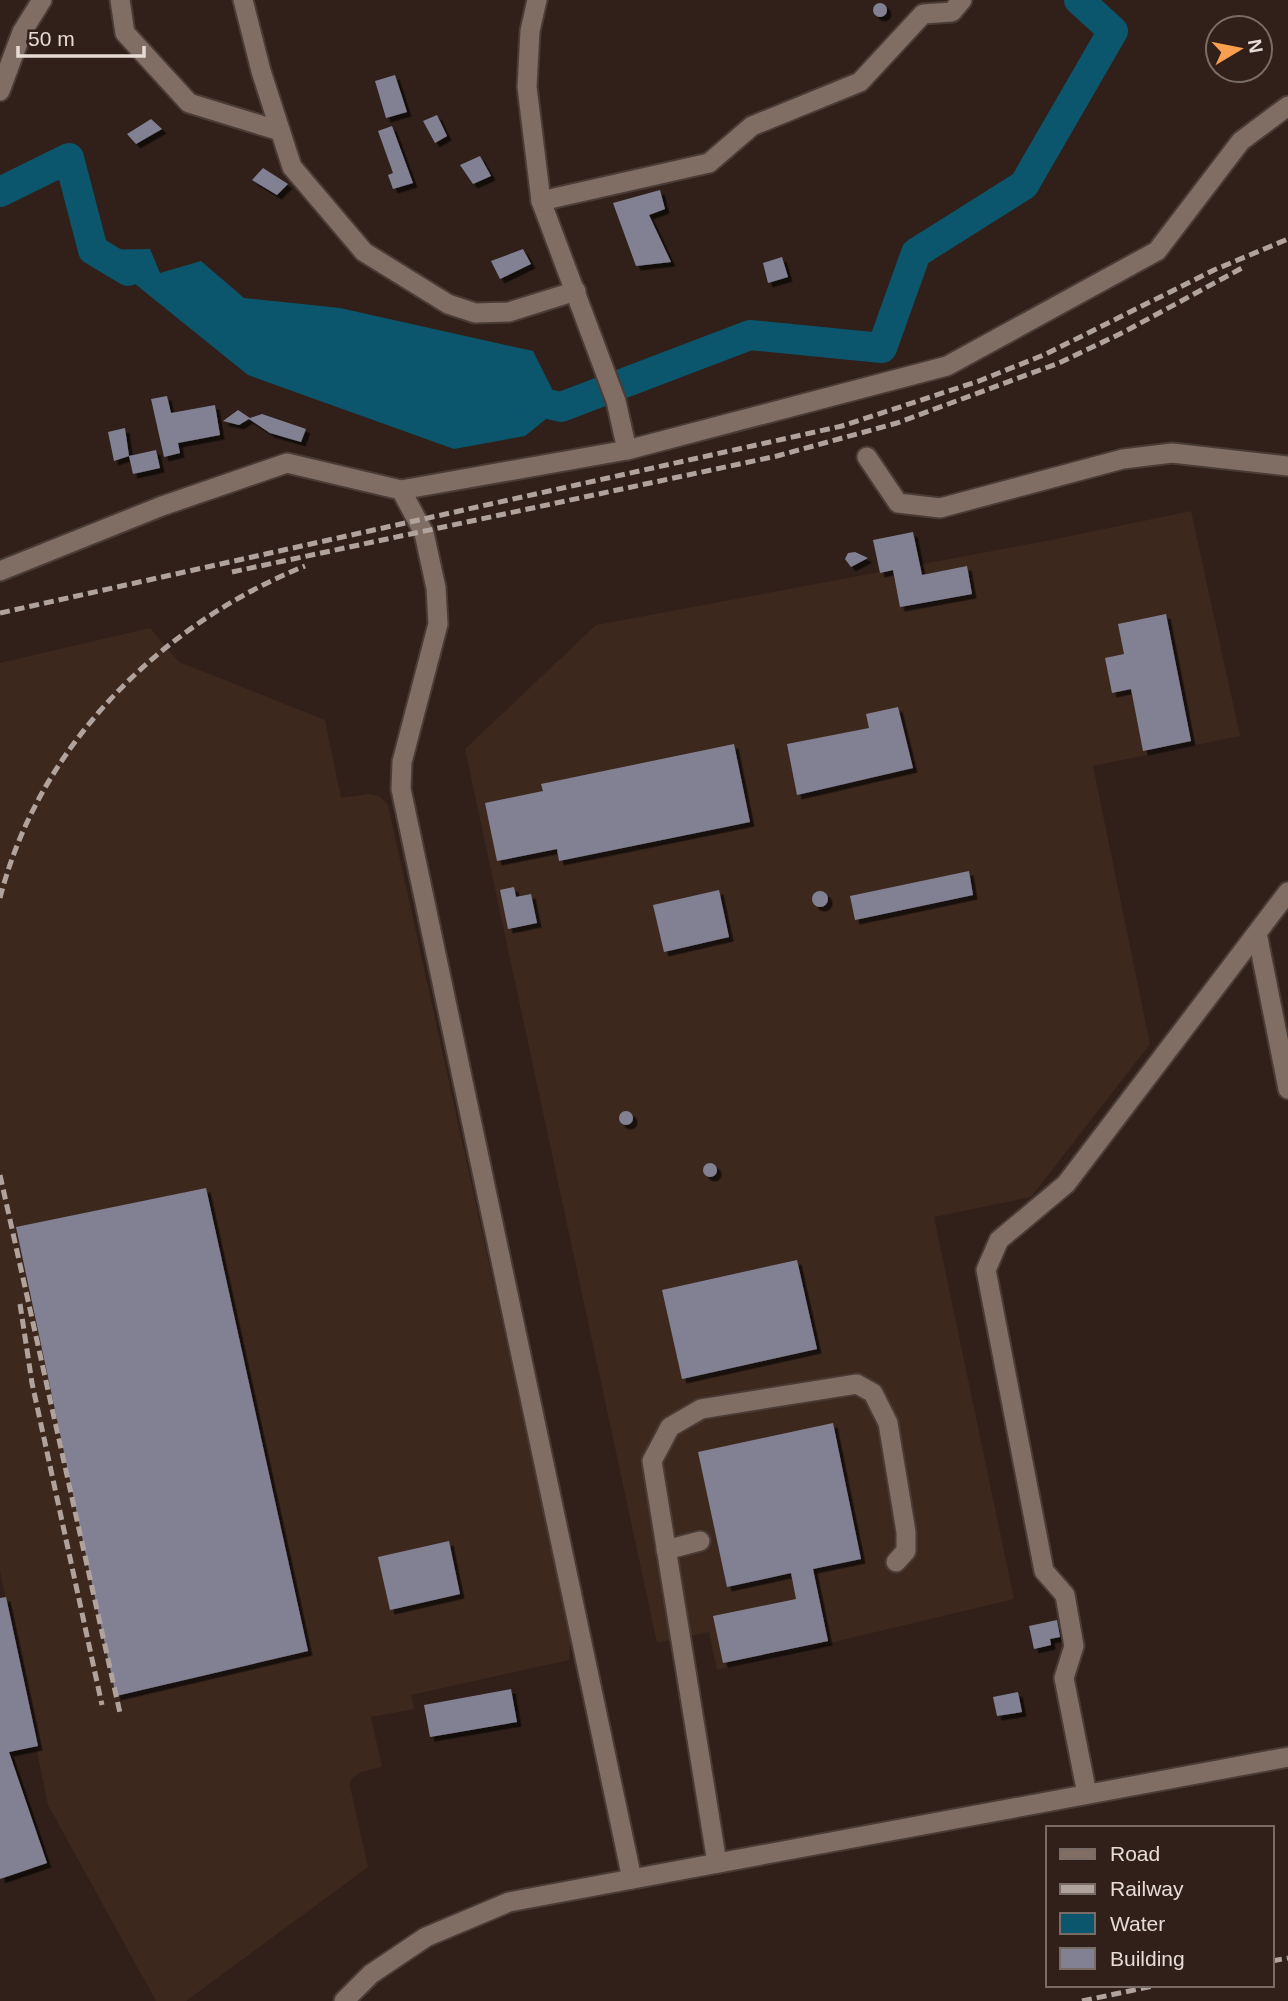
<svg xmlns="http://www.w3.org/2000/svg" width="1288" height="2001" viewBox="0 0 1288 2001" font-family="Helvetica,sans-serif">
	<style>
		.built { fill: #3d281e }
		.water { fill: #0b566d }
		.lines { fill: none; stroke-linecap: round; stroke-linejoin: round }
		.river { stroke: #0b566d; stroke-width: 30 }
		.building { fill: #828194; filter: url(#shadow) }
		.minor-casing { stroke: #493b36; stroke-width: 23 }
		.minor { stroke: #806d64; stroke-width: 19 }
		.rail { stroke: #b0a39d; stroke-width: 5; stroke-dasharray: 10 5; stroke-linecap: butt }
	</style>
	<defs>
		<filter id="shadow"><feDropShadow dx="4.5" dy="4.5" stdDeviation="0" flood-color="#0009"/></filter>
	</defs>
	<rect width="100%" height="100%" fill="#302019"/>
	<g class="built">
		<path d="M1191,511l49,225 -147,30 57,278 -119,153 -97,20 80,382 -297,71 -8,-38 -52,11 -192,-894 131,-124 450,-84z"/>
		<path d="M150,628l29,34 146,58 16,78 27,-4 11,2 9,9 183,831 -2,24 -158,35 3,14 -43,8 11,50 -21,5 -10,7 -1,7 18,81 -182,134h-30l-108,-196 -48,-234v-908z"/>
	</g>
	<path class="water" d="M150,249l10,24 41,-12 43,37 96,10 193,43 28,56 -36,29 -71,13 -206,-74 -155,-125z"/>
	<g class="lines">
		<g class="river">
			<path d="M0,192l69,-34 24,92 35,21"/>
			<path d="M522,398l39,9 189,-72 132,13 34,-95 108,-68 89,-154 -34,-31"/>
		</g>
	</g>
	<g class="building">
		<circle cx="880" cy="10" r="7"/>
		<path d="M395,75l12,37 -21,6 -11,-37z"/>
		<path d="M437,115l10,21 -12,7 -12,-22z"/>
		<path d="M151,119l11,10 -26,15 -9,-10z"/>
		<path d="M392,126l21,57 -20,6 -5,-14 5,-2 -15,-42z"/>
		<path d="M480,156l11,20 -18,8 -13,-19z"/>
		<path d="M263,168l25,16 -11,11 -25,-15z"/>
		<path d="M660,190l5,19 -16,6 22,47 -35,4 -23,-63z"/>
		<path d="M523,249l8,15 -31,15 -9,-18z"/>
		<path d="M782,257l6,20 -20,6 -5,-20z"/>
		<path d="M167,396l4,17 44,-8 5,30 -42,8 2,10 -16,4 -13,-58z"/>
		<path d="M238,410l12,8 12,-4 44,15 -5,13 -31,-9 -21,-14 -10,6 -16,-4z"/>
		<path d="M125,428l4,28 -15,5 -6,-29z"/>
		<path d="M156,450l4,18 -27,6 -4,-18z"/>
		<path d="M913,532l9,43 45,-9 5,28 -72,13 -7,-37 -13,3 -7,-33z"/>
		<path d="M855,552l13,6 -17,9 -6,-8 3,-6z"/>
		<path d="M1166,614l25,127 -48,10 -12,-62 -19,4 -7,-35 19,-4 -6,-30z"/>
		<path d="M898,707l15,61 -116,27 -10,-51 82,-16 -3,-14z"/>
		<path d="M734,744l16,78 -191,39 -2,-12 -60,12 -12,-58 58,-12 -2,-7z"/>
		<path d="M969,871l4,24 -118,25 -5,-24z"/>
		<path d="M514,887l2,10 15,-3 6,29 -29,6 -8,-39z"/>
		<path d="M719,890l10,47 -65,15 -11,-47z"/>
		<circle cx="820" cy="899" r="8"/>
		<circle cx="626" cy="1118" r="7"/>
		<circle cx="710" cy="1170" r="7"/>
		<path d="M206,1188l102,463 -192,45 -100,-469z"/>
		<path d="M797,1260l20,89 -135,30 -20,-89z"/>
		<path d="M833,1423l28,136 -48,10 15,72 -105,22 -10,-47 83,-17 -5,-26 -64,14 -29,-135z"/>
		<path d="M449,1541l11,53 -70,16 -12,-53z"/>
		<path d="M6,1597l32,149 -29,6 38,111 -47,16v-281z"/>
		<path d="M1057,1620l3,17 -10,2 1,6 -17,4 -5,-23z"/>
		<path d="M511,1689l6,33 -87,15 -6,-32z"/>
		<path d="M1018,1692l4,20 -25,4 -4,-19z"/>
	</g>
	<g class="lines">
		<g class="minor-casing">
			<g id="minor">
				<path d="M120,0l5,33 64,70 91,28"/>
				<path d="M243,0l18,71 31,96 72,85 84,52 27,9 34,-1 67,-21"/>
				<path d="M537,0l-7,31 -3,56 14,114 75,200 11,49"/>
				<path d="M0,91l22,-59 20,-32"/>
				<path d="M541,201l168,-38 43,-37 108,-44 63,-68 29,-2 10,-12"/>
				<path d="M867,457l31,46 42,5 183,-49 49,-6 116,13"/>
				<path d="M401,490l23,43 12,55 2,36 -36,138 -1,27 231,1090"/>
				<path d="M0,571l162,-65 125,-43 114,27 226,-40 320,-84 210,-115 84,-110 47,-35"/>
				<path d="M1257,933l31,156"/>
				<path d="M666,1550l34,-9"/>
				<path d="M1087,1794l-23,-116 10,-32 -9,-51 -21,-24 -58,-301 13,-30 67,-56 222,-292"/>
				<path d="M717,1863l-65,-402 18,-34 31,-18 156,-25 16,9 15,30 18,109v19l-10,11"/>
				<path d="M344,2001l27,-27 55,-37 83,-35 779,-145"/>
			</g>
		</g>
		<use href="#minor" class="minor"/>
		<g class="rail">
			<path d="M232,572l545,-116 120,-33 162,-60 65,-31 118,-64"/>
			<path d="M0,613l842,-187 137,-45 67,-27 168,-84 74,-31"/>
			<path d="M0,898c39,-153 161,-274 305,-332"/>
			<path d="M0,1175l120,538"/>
			<path d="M20,1304l12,79 70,322"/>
			<path d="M1272,1961l16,-3"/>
			<path d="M1082,2001l76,-16"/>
		</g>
	</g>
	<rect x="1046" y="1826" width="228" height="161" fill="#302019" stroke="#796b65" stroke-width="2"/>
	<rect x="1060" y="1849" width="35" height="10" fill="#806d64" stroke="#796b65" stroke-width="2"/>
	<text x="1110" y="1861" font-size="21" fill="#e7dbd6">Road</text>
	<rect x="1060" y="1884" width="35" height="10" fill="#b0a39d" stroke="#796b65" stroke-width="2"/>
	<text x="1110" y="1896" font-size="21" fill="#e7dbd6">Railway</text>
	<rect x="1060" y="1913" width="35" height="21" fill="#0b566d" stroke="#796b65" stroke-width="2"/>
	<text x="1110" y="1931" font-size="21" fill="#e7dbd6">Water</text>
	<rect x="1060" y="1948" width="35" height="21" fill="#828194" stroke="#796b65" stroke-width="2"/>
	<text x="1110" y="1966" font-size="21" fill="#e7dbd6">Building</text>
	<g transform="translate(1239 49) rotate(80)"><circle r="33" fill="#302019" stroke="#796b65" stroke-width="2"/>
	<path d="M0-5L12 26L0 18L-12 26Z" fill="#fa9f4f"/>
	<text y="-10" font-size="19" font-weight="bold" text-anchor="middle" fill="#e7dbd6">N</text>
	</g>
	<path d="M18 46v10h126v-10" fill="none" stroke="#e7dbd6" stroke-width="3.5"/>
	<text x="28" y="46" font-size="21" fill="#e7dbd6" stroke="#302019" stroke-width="5" paint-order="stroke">50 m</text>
</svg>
